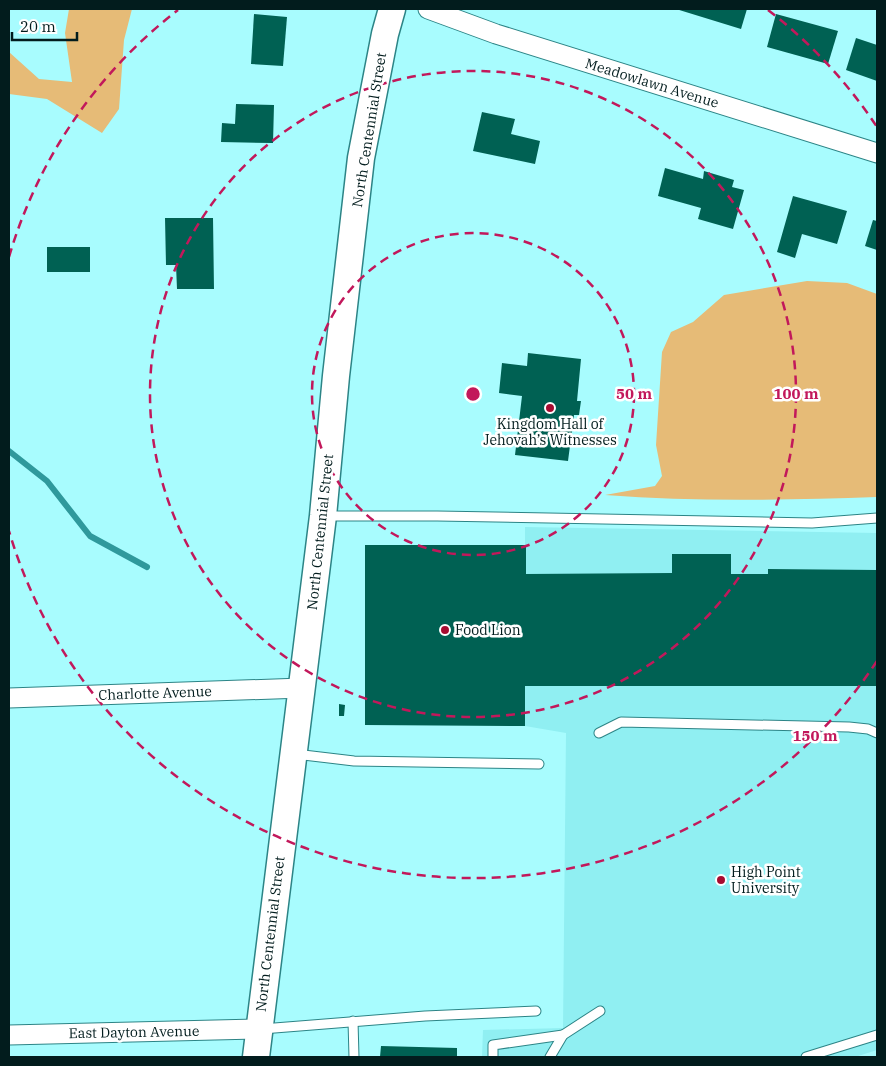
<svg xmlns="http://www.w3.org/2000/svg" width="886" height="1066" viewBox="0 0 886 1066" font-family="'IBM Plex Serif',serif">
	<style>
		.built { fill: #90eff2 }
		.green { fill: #e6bb77 }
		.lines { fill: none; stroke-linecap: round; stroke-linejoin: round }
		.stream { stroke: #2f999c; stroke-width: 6 }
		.building { fill: #006153 }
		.service-casing { stroke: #2c8486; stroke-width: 11 }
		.minor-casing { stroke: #2c8486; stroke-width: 21 }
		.secondary-casing { stroke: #2c8486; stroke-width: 29 }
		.service { stroke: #fff; stroke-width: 9 }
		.minor { stroke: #fff; stroke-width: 19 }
		.secondary { stroke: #fff; stroke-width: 26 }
		.ring { fill: none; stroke: #c2185b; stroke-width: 2.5; stroke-dasharray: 9 6 }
		.poi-dot { fill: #a60b30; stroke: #fff; stroke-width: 2 }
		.labels { text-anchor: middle; stroke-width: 5; stroke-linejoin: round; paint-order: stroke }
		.street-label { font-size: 14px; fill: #021c1d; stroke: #fff }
		.poi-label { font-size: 14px; fill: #021c1d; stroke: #fff; text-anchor: start }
		.centre { fill: #c2185b; stroke: #fff; stroke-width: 2.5 }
		.ring-label { font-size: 15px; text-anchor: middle; font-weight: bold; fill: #c2185b; stroke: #fff; stroke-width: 5; stroke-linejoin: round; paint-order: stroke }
	</style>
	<rect width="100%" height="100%" fill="#a8fcfe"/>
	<path class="built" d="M525,527l352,6v517l-22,7h-373l1,-27 80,-2 3,-295 -41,-7z"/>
	<g class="green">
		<path d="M69,9h63l-8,31 -5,69 -17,24 -55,-34 -38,-5v-42l30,27 33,3 -7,-49z"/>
		<path d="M807,281l40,2 30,11v203c-91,3 -180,5 -272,-2l50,-9 7,-10 -6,-31 6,-93 9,-20 22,-10 31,-27z"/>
	</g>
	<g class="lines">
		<path class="stream" d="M9,451l38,30 43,55 57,31"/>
	</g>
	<g class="building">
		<path d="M676,9h71l-6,20z"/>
		<path d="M254,14l33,3 -4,49 -32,-2z"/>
		<path d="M776,14l62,17 -10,33 -61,-17z"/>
		<path d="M856,38l21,7v36l-31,-11z"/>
		<path d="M236,104l38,1 -1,38 -52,-1 1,-19 13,1z"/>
		<path d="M482,112l33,7 -4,15 29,7 -5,23 -62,-13z"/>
		<path d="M665,168l38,11 1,-8 30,9 -2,7 12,3 -11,39 -35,-10 3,-11 -43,-12z"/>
		<path d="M793,196l54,15 -10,33 -35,-10 -7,24 -18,-6z"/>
		<path d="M165,218h48l1,71h-37l-1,-24h-10z"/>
		<path d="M873,220l4,1v29l-12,-4z"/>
		<rect x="47" y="247" width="43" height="25"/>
		<path d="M528,353l53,6 -4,42h4l-2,14h-5l-6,46 -53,-6 7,-59 -23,-3 3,-30 25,3z"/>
		<path d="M365,545h161v29l146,-1v-19h59v20h37v-5l109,1v116h-352v40l-160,-1z"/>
		<path d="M339,704l6,1 -1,11h-5z"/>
		<path d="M381,1046l76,2v9h-77z"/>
	</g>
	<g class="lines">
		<g class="service-casing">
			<g id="service">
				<path d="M326,516h111l375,7 65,-5"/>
				<path d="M599,733l22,-11 228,5 19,2 9,4"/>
				<path d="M295,754l59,7 185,3"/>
				<path d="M353,1021l1,36"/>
				<path d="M262,1029l163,-13 111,-5"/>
				<path d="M493,1057v-12l70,-10"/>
				<path d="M550,1057l13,-22 37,-24"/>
				<path d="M806,1057l71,-22"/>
			</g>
		</g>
		<g class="minor-casing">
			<g id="minor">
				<path d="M428,9l68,25 381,119"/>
				<path d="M9,698l293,-10"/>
				<path d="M9,1035l250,-6"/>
			</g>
		</g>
		<g class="secondary-casing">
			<path id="secondary" d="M256,1057l67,-541 13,-140 25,-218 24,-124 7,-25"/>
		</g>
		<use href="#service" class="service"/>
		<use href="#minor" class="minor"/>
		<use href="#secondary" class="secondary"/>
	</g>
	<g class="ring">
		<circle cx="473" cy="394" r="161"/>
		<circle cx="473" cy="394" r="323"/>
		<path d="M877 661A484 484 0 0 1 9 531M9 257A484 484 0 0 1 178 10M768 10A484 484 0 0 1 877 127"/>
	</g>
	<g class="poi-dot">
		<circle cx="550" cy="408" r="5"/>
		<circle cx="445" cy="630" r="5"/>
		<circle cx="721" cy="880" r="5"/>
	</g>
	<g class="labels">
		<g class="street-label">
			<text transform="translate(652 83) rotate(17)" y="5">Meadowlawn Avenue</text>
			<text transform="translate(369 130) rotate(-81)" y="5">North Centennial Street</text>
			<text transform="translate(320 532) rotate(-84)" y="5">North Centennial Street</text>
			<text transform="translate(155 693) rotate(-2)" y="5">Charlotte Avenue</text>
			<text transform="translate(270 934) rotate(-83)" y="5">North Centennial Street</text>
			<text transform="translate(134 1032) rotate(-1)" y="5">East Dayton Avenue</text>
		</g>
		<g class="poi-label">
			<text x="550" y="429" text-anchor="middle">Kingdom Hall of<tspan x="550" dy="16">Jehovah’s Witnesses</tspan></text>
			<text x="455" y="635">Food Lion</text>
			<text x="731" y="877">High Point<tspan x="731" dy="16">University</tspan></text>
		</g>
	</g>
	<circle cx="473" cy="394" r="8" class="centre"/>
	<g class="ring-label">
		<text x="634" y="399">50 m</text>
		<text x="796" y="399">100 m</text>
		<text x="815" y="741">150 m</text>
	</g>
	<rect width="886" height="1066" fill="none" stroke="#021c1d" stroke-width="20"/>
	<path d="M12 32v8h65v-8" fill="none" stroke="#021c1d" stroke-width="2.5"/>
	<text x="20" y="32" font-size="15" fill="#021c1d" stroke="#ffffff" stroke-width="4" paint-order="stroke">20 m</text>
</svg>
